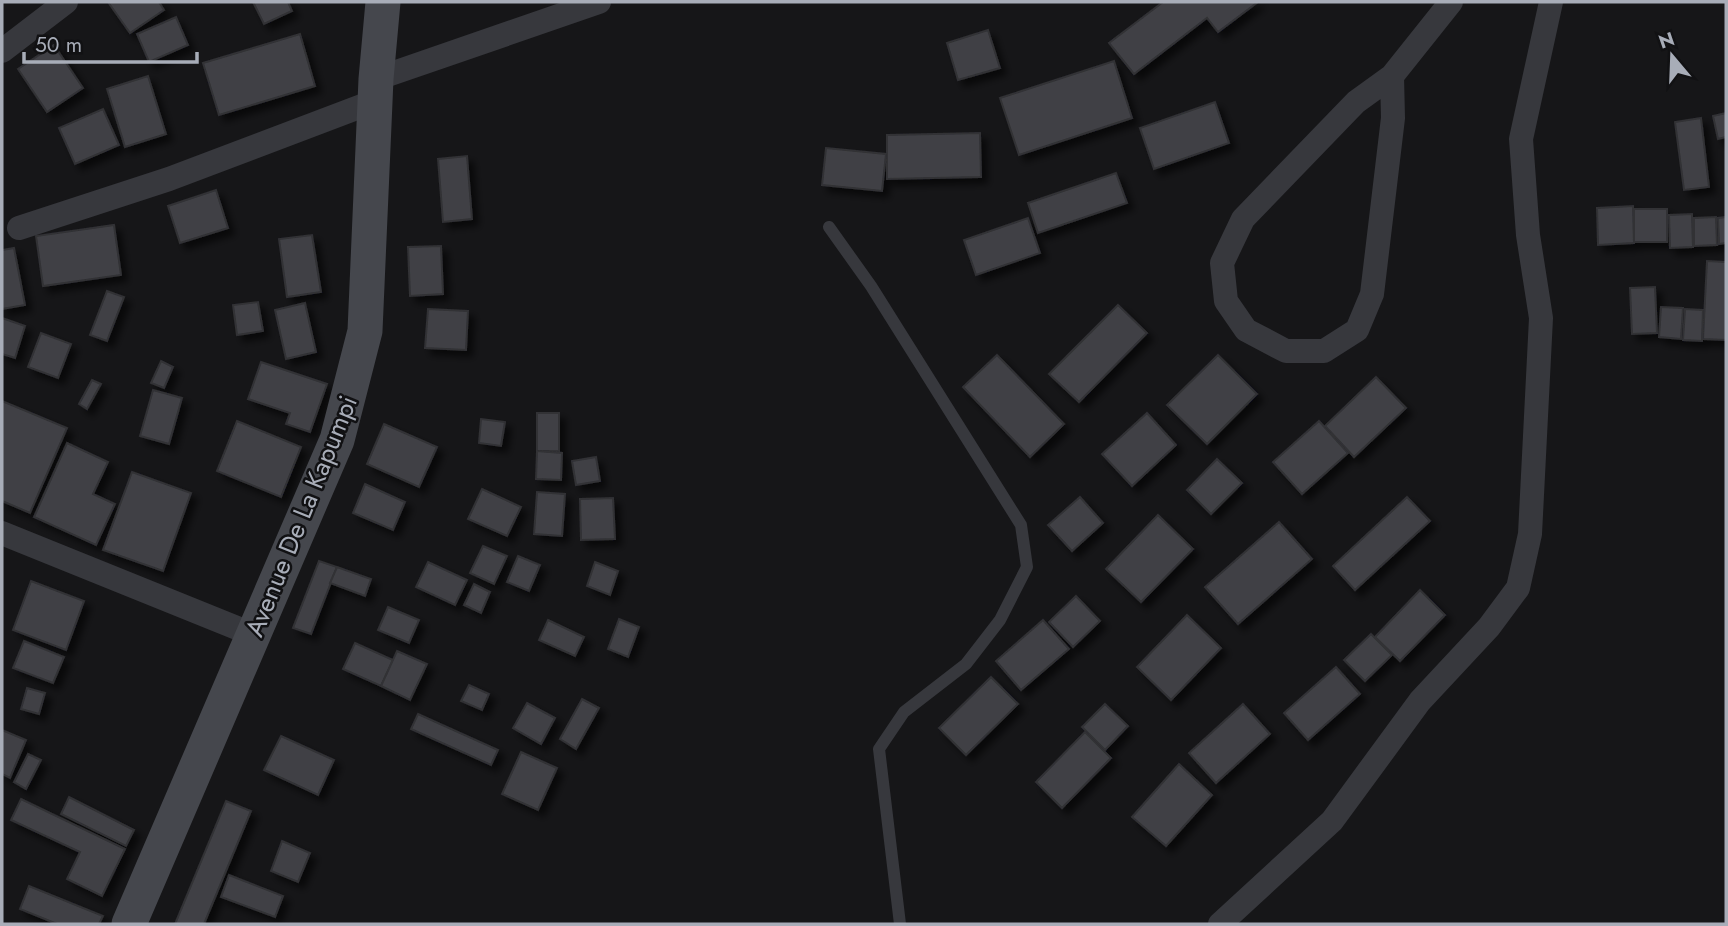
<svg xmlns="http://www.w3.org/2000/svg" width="1728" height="926" viewBox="0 0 1728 926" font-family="Jost,sans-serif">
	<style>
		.building { fill: #404145; stroke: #303034; stroke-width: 2; filter: url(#shadow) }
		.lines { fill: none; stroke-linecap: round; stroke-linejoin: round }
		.lane { stroke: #37383d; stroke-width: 12 }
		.street { stroke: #37383d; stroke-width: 24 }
		.secondary { stroke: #45474d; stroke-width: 35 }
		.labels { text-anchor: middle; stroke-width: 5; stroke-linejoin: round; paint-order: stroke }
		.street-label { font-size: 26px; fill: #a8adb8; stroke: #111113 }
	</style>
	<defs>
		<filter id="shadow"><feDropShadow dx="6" dy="6" stdDeviation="3.5" flood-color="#0009"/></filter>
	</defs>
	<rect width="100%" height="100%" fill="#161618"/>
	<g class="building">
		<path d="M108,2h51l5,8 -34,23z"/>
		<path d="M253,2h35l4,9 -28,13z"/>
		<path d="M1163,2h95l-40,30 -11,-14 -73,56 -25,-31z"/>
		<path d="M176,17l12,28 -39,17 -12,-28z"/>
		<path d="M988,30l12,38 -42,12 -11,-37z"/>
		<path d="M300,34l15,52 -96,29 -16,-52z"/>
		<path d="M54,45l29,43 -36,24 -29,-43z"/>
		<path d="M1114,61l18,57 -113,37 -19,-57z"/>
		<path d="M148,76l18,58 -41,13 -18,-58z"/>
		<path d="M1215,102l14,41 -75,26 -14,-41z"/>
		<path d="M103,109l16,36 -44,19 -16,-36z"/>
		<path d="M1726,113v24l-8,2 -5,-23z"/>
		<path d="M1701,118l8,69 -25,3 -9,-68z"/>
		<path d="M980,133l1,44 -94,2v-44z"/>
		<path d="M826,148l60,6 -4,37 -60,-6z"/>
		<path d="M467,156l5,63 -29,3 -5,-63z"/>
		<path d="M1116,173l11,30 -89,30 -10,-30z"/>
		<path d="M216,190l12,38 -48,15 -12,-37z"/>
		<path d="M1633,206l1,37 -36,2 -1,-37z"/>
		<rect x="1634" y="209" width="33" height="33"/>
		<path d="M1692,214l1,33 -23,1 -1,-33z"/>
		<path d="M1716,217l1,28 -23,1v-28z"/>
		<path d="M1726,217v26l-7,1 -1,-26z"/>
		<path d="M1028,218l12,35 -64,22 -12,-35z"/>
		<path d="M114,225l7,50 -78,11 -7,-50z"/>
		<path d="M312,235l9,57 -34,5 -8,-58z"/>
		<path d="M441,246l2,48 -33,2 -2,-49z"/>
		<path d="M14,248l11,57 -23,4v-59z"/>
		<path d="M1707,261l19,1v78l-23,-1z"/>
		<path d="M1655,287l2,46 -25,1 -2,-46z"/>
		<path d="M107,291l17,6 -17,44 -17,-6z"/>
		<path d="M258,302l5,29 -26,4 -4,-30z"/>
		<path d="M305,303l11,49 -30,7 -11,-49z"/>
		<path d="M1118,305l29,28 -68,69 -30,-28z"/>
		<path d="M1661,307l22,1 -2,31 -22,-2z"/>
		<path d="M428,309l40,2 -2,39 -41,-2z"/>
		<path d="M1685,309l18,1 -1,31 -19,-1z"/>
		<path d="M2,318l23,8 -10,32 -13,-4z"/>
		<path d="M41,333l30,11 -13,34 -30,-11z"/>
		<path d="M997,355l67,69 -34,33 -67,-70z"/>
		<path d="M1218,355l39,39 -50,50 -40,-39z"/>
		<path d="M161,361l12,6 -9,21 -13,-5z"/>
		<path d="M261,362l66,22 -17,48 -24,-8 4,-11 -42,-14z"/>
		<path d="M1376,377l30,31 -52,49 -29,-31z"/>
		<path d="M92,380l9,4 -14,25 -8,-5z"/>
		<path d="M153,390l29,8 -13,46 -29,-8z"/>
		<path d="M2,401l65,27 -37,85 -28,-12z"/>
		<rect x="537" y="413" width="22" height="38"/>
		<path d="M1147,413l29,32 -44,41 -30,-32z"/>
		<path d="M481,419l24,3 -4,24 -22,-3z"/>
		<path d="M237,421l64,26 -20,50 -64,-26z"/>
		<path d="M1319,421l29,32 -46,41 -29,-32z"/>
		<path d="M384,424l53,23 -18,40 -52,-23z"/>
		<path d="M67,443l41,19 -15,32 22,10 -19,41 -62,-28z"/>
		<path d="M537,451l25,2 -1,27 -25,-1z"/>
		<path d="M596,457l4,24 -24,4 -4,-24z"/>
		<path d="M1217,459l25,24 -31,31 -24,-24z"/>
		<path d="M132,472l59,21 -28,78 -60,-21z"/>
		<path d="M365,484l40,18 -12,28 -40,-17z"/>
		<path d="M482,489l39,18 -14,29 -39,-17z"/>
		<path d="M537,492l28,2 -3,42 -28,-2z"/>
		<path d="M1080,497l23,26 -31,28 -24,-26z"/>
		<path d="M1407,497l23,24 -75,69 -22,-24z"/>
		<path d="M613,498l2,41 -34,1 -1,-41z"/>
		<path d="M1158,515l35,34 -52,53 -35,-33z"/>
		<path d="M1279,522l33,37 -74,65 -33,-37z"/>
		<path d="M483,546l24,10 -13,28 -24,-11z"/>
		<path d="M518,556l22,9 -11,26 -22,-9z"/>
		<path d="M319,561l18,6 -26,67 -18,-6z"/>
		<path d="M428,562l39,18 -12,25 -39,-18z"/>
		<path d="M595,562l23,9 -8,24 -23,-9z"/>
		<path d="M337,567l34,12 -6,17 -35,-13z"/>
		<path d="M31,581l53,20 -18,49 -53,-20z"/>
		<path d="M474,584l16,8 -9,21 -17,-8z"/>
		<path d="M1420,590l25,25 -45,46 -25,-24z"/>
		<path d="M1076,596l24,25 -27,26 -24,-25z"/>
		<path d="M388,607l31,13 -10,23 -31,-13z"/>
		<path d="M1187,615l34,33 -50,52 -34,-33z"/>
		<path d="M619,619l20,8 -11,30 -20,-8z"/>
		<path d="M548,620l36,17 -9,19 -36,-16z"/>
		<path d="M1043,620l26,29 -48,41 -25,-29z"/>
		<path d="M1371,634l21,21 -27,26 -21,-21z"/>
		<path d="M24,641l40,16 -11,26 -40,-15z"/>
		<path d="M355,643l38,17 -12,26 -38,-17z"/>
		<path d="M397,651l30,13 -17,36 -29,-14z"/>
		<path d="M1336,667l24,27 -52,46 -24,-27z"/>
		<path d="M991,677l27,27 -52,51 -27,-27z"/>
		<path d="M469,685l20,9 -7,16 -21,-9z"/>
		<path d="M27,688l18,5 -6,21 -18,-5z"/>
		<path d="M582,699l17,9 -23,41 -16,-10z"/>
		<path d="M527,703l28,15 -14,26 -28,-16z"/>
		<path d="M1105,704l23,22 -23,24 -23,-23z"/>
		<path d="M1243,704l27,30 -54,49 -27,-30z"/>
		<path d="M418,714l80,36 -7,15 -80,-36z"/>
		<path d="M2,730l24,10 -16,38 -8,-4z"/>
		<path d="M1085,732l26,26 -49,50 -26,-26z"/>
		<path d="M281,736l53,24 -16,35 -54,-25z"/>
		<path d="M521,752l36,16 -19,42 -36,-16z"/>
		<path d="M28,754l13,6 -15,29 -12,-7z"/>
		<path d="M1179,764l33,31 -46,51 -34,-29z"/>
		<path d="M69,797l65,33 -8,16 -65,-32z"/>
		<path d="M21,799l104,50 -23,47 -35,-17 13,-27 -69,-32z"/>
		<path d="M226,801l25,10 -47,113h-29z"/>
		<path d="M282,841l28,12 -12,29 -27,-11z"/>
		<path d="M229,875l54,21 -8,21 -54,-20z"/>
		<path d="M29,886l74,30 -4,8h-42l-37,-15z"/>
	</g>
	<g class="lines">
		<path class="lane" d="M829,227l42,59 150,239 6,42 -27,53 -34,44 -62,48 -25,37 21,175"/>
		<g class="street">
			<path d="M2,51l64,-49"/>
			<path d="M1392,76l1,42 -21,176 -15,36 -33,21h-38l-40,-21 -20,-29 -4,-38 21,-44 113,-117 36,-26 59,-74"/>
			<path d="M376,79l223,-77"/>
			<path d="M19,228l150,-49 206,-78"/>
			<path d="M2,533l252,102"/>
			<path d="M1220,924l112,-103 88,-120 69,-74 29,-39 12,-54 11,-216 -13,-83 -7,-96 30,-137"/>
		</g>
		<path class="secondary" d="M129,924l208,-484 28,-109 11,-252 7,-77"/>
	</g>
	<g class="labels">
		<g class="street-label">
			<text transform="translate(301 516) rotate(-68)" y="9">Avenue De La Kapumpi</text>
		</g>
	</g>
	<rect width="1728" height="926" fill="none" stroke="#a8adb8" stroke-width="7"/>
	<g transform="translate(1672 56) rotate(341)" stroke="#111113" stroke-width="5" paint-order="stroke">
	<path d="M0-5L12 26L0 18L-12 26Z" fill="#a8adb8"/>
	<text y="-10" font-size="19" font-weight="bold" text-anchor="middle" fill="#a8adb8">N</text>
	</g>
	<path d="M24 52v10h173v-10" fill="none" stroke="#a8adb8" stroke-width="3.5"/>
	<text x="35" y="52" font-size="21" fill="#a8adb8" stroke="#111113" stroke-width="5" paint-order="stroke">50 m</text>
</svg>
